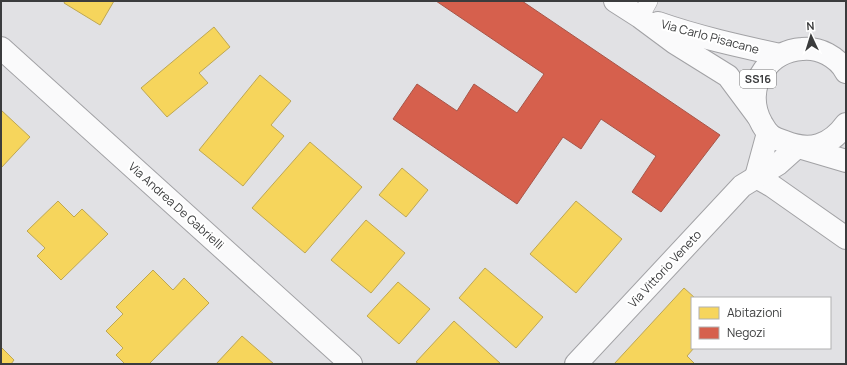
<svg xmlns="http://www.w3.org/2000/svg" width="847" height="365" viewBox="0 0 847 365" font-family="Manrope,sans-serif">
	<style>
		.homes { fill: #f6d55c; stroke: #bea753 }
		.shops { fill: #d6604d; stroke: #a85548 }
		.lines { fill: none; stroke-linecap: round; stroke-linejoin: round }
		.lane-casing { stroke: #a2a2a5; stroke-width: 18 }
		.street-casing { stroke: #a2a2a5; stroke-width: 24 }
		.secondary-casing { stroke: #a2a2a5; stroke-width: 24 }
		.primary-casing { stroke: #a2a2a5; stroke-width: 24 }
		.lane { stroke: #fafafb; stroke-width: 17 }
		.street { stroke: #fafafb; stroke-width: 22 }
		.secondary { stroke: #fafafb; stroke-width: 22 }
		.primary { stroke: #fafafb; stroke-width: 22 }
		.labels { text-anchor: middle; stroke-width: 4; stroke-linejoin: round; paint-order: stroke }
		.shield { fill: #fff; stroke: #767677; stroke-width: 1 }
		.shield-label { font-size: 11px; font-weight: bold; fill: #3b3c3d }
		.street-label { font-size: 12px; fill: #3b3c3d; stroke: #fff }
	</style>
	<rect width="100%" height="100%" fill="#e1e1e4"/>
	<g class="homes">
		<path d="M65,1h49l-14,24 -36,-22z"/>
		<path d="M214,27l16,20 -31,26 9,10 -41,34 -26,-29z"/>
		<path d="M260,75l31,26 -20,24 13,11 -41,50 -44,-36z"/>
		<path d="M1,110l29,27 -29,31z"/>
		<path d="M310,142l52,45 -57,66 -53,-45z"/>
		<path d="M402,168l26,22 -22,27 -27,-22z"/>
		<path d="M58,201l16,16 8,-8 26,25 -47,46 -24,-24 8,-8 -18,-17z"/>
		<path d="M576,201l46,38 -46,54 -46,-39z"/>
		<path d="M366,220l39,33 -34,40 -40,-33z"/>
		<path d="M485,268l58,49 -27,31 -57,-50z"/>
		<path d="M153,270l20,20 11,-12 25,25 -60,61h-24l-9,-9 7,-7 -17,-17 17,-17 -7,-7z"/>
		<path d="M398,282l32,27 -31,35 -32,-28z"/>
		<path d="M684,288l11,10h-3v50h2l-7,8 8,8h-81z"/>
		<path d="M454,321l47,43h-82l-3,-2z"/>
		<path d="M242,336l32,28h-58z"/>
		<path d="M1,347l13,13 -3,4h-10z"/>
	</g>
	<path class="shops" d="M436,1h86l198,134 -59,77 -29,-20 24,-36 -55,-37 -20,30 -18,-12 -46,67 -124,-85 24,-35 40,27 17,-27 43,29 27,-39z"/>
	<g class="lines">
		<g class="lane-casing">
			<path id="lane" d="M640,17l9,-16"/>
		</g>
		<g class="street-casing">
			<g id="street">
				<path d="M1,48l350,316"/>
				<path d="M756,177l16,9 74,52"/>
			</g>
		</g>
		<g class="secondary-casing">
			<g id="secondary">
				<path d="M756,177l12,-44"/>
				<path d="M576,364l166,-178 36,-22 19,-17"/>
			</g>
		</g>
		<g class="primary-casing">
			<g id="primary">
				<path d="M615,1l25,16 35,26 53,33 29,39"/>
				<path d="M658,23c40,14 81,23 122,32"/>
				<path d="M846,72c-8,-15 -27,-25 -44,-23 -15,1 -29,8 -38,21 -12,16 -12,37 -2,54 2,3 4,7 7,10 4,4 10,6 16,8 25,10 45,4 61,-18"/>
				<path d="M802,148l44,13"/>
			</g>
		</g>
		<use href="#lane" class="lane"/>
		<use href="#street" class="street"/>
		<use href="#secondary" class="secondary"/>
		<use href="#primary" class="primary"/>
	</g>
	<g class="labels">
		<rect class="shield" x="740" y="70" width="36" height="18" rx="3"/>
		<g class="shield-label">
			<text x="758" y="83">SS16</text>
		</g>
		<g class="street-label">
			<text transform="translate(710 37) rotate(15)" y="4">Via Carlo Pisacane</text>
			<text transform="translate(176 206) rotate(42)" y="4">Via Andrea De Gabrielli</text>
			<text transform="translate(665 269) rotate(-47)" y="4">Via Vittorio Veneto</text>
		</g>
	</g>
	<rect width="847" height="365" fill="none" stroke="#3b3c3d" stroke-width="4"/>
	<rect x="691" y="297" width="140" height="52" fill="#ffffff" stroke="#b1b1b1"/>
	<rect x="699" y="307" width="20" height="12" fill="#f6d55c" stroke="#b1b1b1"/>
	<text x="727" y="317" font-size="12" fill="#3b3c3d">Abitazioni</text>
	<rect x="699" y="327" width="20" height="12" fill="#d6604d" stroke="#b1b1b1"/>
	<text x="727" y="337" font-size="12" fill="#3b3c3d">Negozi</text>
	<g transform="translate(811 36) rotate(356)" stroke="#ffffff" stroke-width="3" paint-order="stroke">
	<path d="M0-3L7 15L0 10L-7 15Z" fill="#3b3c3d"/>
	<text y="-6" font-size="11" font-weight="bold" text-anchor="middle" fill="#3b3c3d">N</text>
	</g>
</svg>
